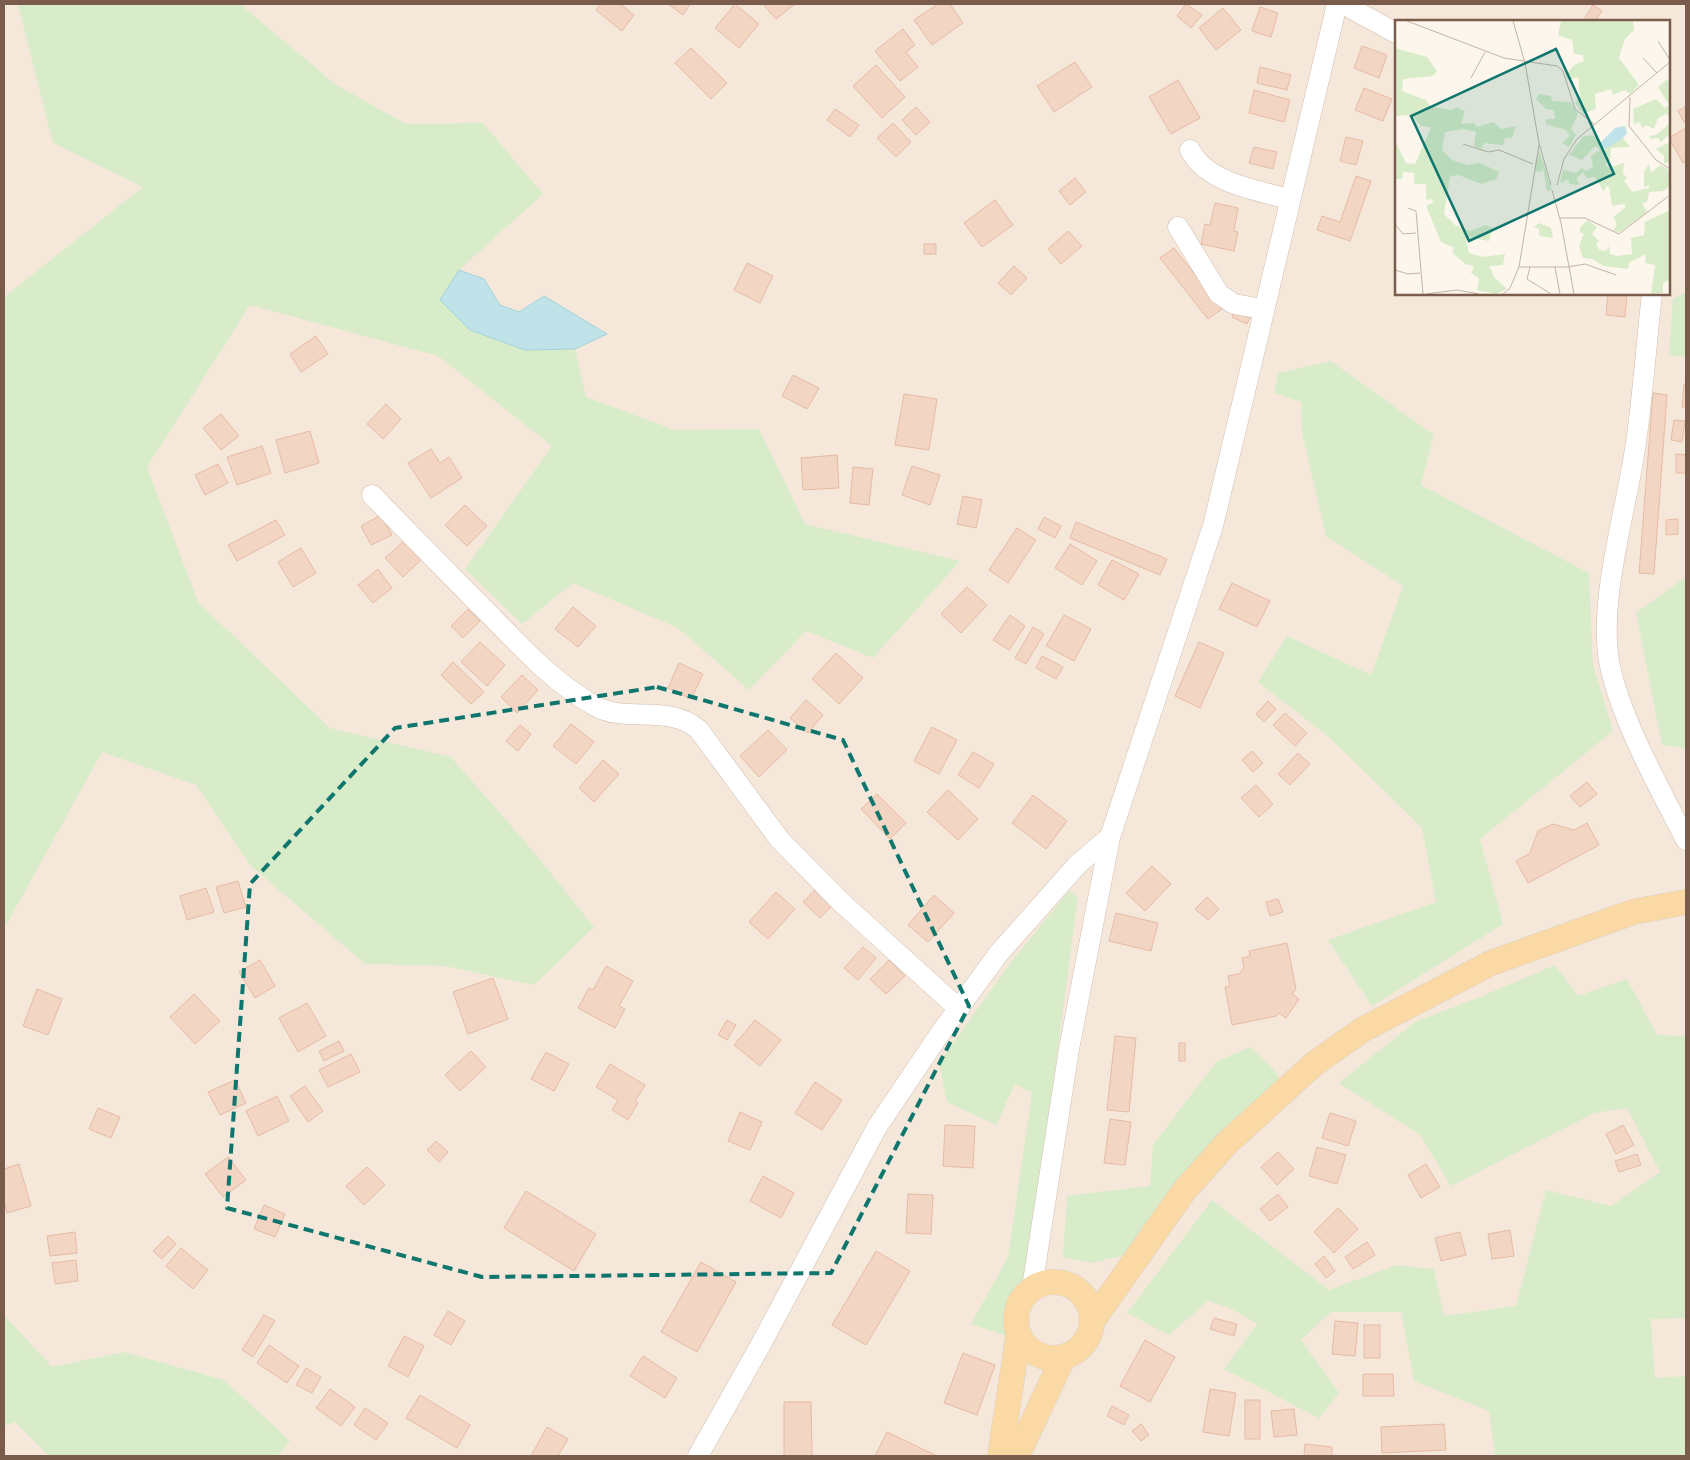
<svg xmlns="http://www.w3.org/2000/svg" width="1690" height="1460" viewBox="0 0 1690 1460" font-family="'Fira Sans Condensed',sans-serif">
	<style>
		.residential { fill: #f5e8da; fill-rule: evenodd }
		.green { fill: #d8ecc9 }
		.water { fill: #bfe3e8; stroke: #a5d3da }
		.building { fill: #f3d5c3; stroke: #e6bba3 }
		.lines { fill: none; stroke-linecap: round; stroke-linejoin: round }
		.minor-casing { stroke: #d1beb0; stroke-width: 21 }
		.major-casing { stroke: #dad1cd; stroke-width: 26 }
		.minor { stroke: #fff; stroke-width: 20 }
		.major { stroke: #fbd9a5; stroke-width: 25 }
		.marked { fill: none; stroke: #0f766e; stroke-width: 4; stroke-dasharray: 10 6; stroke-linejoin: round }
		.inset-road { fill: none; stroke: #c5b3a7; stroke-width: 1 }
		.view { fill: #0f766e; fill-opacity: 0.15; stroke: #0f766e; stroke-width: 2.5 }
		.inset-edge { fill: none; stroke: #7a5c4d; stroke-width: 2.5 }
	</style>
	<rect width="100%" height="100%" fill="#fdf6ec"/>
	<path class="residential" d="M4,4h1682v1452h-1682zM1396,21h273v273h-273z"/>
	<g class="green">
		<path d="M18,4h222l95,80 71,40 77,-1 60,71 -84,76 -19,30 29,29 56,21 50,-1 11,48 89,33 84,-1 46,95 155,37 -87,97 -67,-27 -57,59 -71,-62 -105,-45 -51,41 -57,-55 87,-123 -114,-90 -188,-51 -103,162 51,135 132,126 121,29 82,94 61,76 -60,58 -89,-19 -80,-2 -115,-99 -54,-80 -94,-33 -98,177v-632l139,-110 -90,-44z"/>
		<path d="M1686,292v65l-17,-2 4,-56z"/>
		<path d="M1331,361l103,74 -13,50 168,88 4,92 20,66 -133,108 23,85 -131,82 -44,-66 108,-38 -14,-74 -92,-90 -72,-56 29,-46 84,39 32,-89 -77,-50 -24,-103 -1,-31 -27,-9 4,-20z"/>
		<path d="M1686,577v171l-24,-3 -26,-132z"/>
		<path d="M1069,891l9,6 -59,443 -48,-16 37,-67 24,-164 -17,-9 -19,41 -49,-23 -8,-39 72,-101z"/>
		<path d="M1555,965l23,31 49,-17 30,56 29,1v282l-35,1 4,59 31,-2v80h-191l-6,-45 -75,-30 -13,-69h-70l-30,28 38,53 -20,25 -95,-49 33,-45 -27,-16 -22,-7 -39,34 -42,-22 85,-113 117,90 68,-25 37,4 10,47 72,-10 30,-116 65,16 49,-34 -33,-64 -33,5 -143,73 -31,-51 -81,-52 76,-61 65,-25z"/>
		<path d="M1250,1047l25,24 5,11 -151,172 -38,9 -28,-6 4,-61 83,-10 3,-41 63,-83z"/>
		<path d="M4,1315l48,52 72,-15 100,28 66,61 -13,15h-228l-34,-34 -11,4z"/>
	</g>
	<path class="water" d="M459,270l25,9 16,26 19,7 25,-16 63,38 -32,15 -50,1 -55,-20 -30,-30z"/>
	<g class="building">
		<path d="M601,4h19l14,11 -12,16 -26,-21z"/>
		<path d="M668,4h22l-7,11z"/>
		<path d="M735,4l24,20 -20,24 -24,-20z"/>
		<path d="M763,4h32l-19,15z"/>
		<path d="M938,4h12l13,19 -31,22 -18,-25z"/>
		<path d="M1186,4l16,11 -11,13 -14,-12z"/>
		<path d="M1593,5l9,6 -7,10h-12z"/>
		<path d="M1260,7l18,6 -7,24 -19,-6z"/>
		<path d="M1223,8l18,22 -25,20 -17,-22z"/>
		<path d="M903,29l12,16 -9,7 12,15 -18,14 -25,-30z"/>
		<path d="M1362,46l25,9 -8,23 -25,-10z"/>
		<path d="M691,48l36,35 -16,16 -36,-36z"/>
		<path d="M1075,62l17,25 -38,25 -17,-26z"/>
		<path d="M876,65l29,32 -23,21 -29,-32z"/>
		<path d="M1260,67l31,8 -4,15 -30,-7z"/>
		<path d="M1178,80l22,38 -29,16 -22,-37z"/>
		<path d="M1364,88l28,11 -9,22 -28,-11z"/>
		<path d="M1254,90l36,10 -6,22 -35,-9z"/>
		<path d="M1686,106v15l-2,1 -6,-11z"/>
		<path d="M916,107l14,15 -14,13 -14,-15z"/>
		<path d="M835,109l24,16 -9,12 -23,-17z"/>
		<path d="M893,123l18,19 -15,15 -19,-19z"/>
		<path d="M1686,128v33l-3,2 -14,-25z"/>
		<path d="M1346,137l17,4 -7,24 -16,-4z"/>
		<path d="M1254,147l23,5 -4,17 -24,-6z"/>
		<path d="M1356,176l15,5 -21,60 -33,-11 5,-14 18,6z"/>
		<path d="M1075,178l11,14 -16,13 -11,-14z"/>
		<path d="M995,200l18,25 -31,22 -18,-24z"/>
		<path d="M1215,203l23,5 -4,23 4,1 -4,19 -33,-7 4,-20 5,1z"/>
		<path d="M1068,231l14,15 -21,18 -13,-15z"/>
		<rect x="924" y="244" width="12" height="10"/>
		<path d="M1174,248l48,61 -14,10 -48,-61z"/>
		<path d="M747,263l26,13 -13,27 -26,-13z"/>
		<path d="M1014,266l13,12 -16,17 -13,-12z"/>
		<path d="M1608,294h19l-2,23 -19,-2z"/>
		<path d="M1234,310l16,7 -3,7 -15,-7z"/>
		<path d="M316,336l12,18 -27,18 -11,-18z"/>
		<path d="M793,375l26,13 -12,21 -25,-13z"/>
		<path d="M1684,384h2v23h-4z"/>
		<path d="M1653,393l14,2 -13,179 -15,-1z"/>
		<path d="M904,394l33,5 -8,51 -34,-5z"/>
		<path d="M386,404l15,15 -18,20 -16,-15z"/>
		<path d="M221,414l18,22 -18,14 -18,-22z"/>
		<path d="M1674,420l11,1 -3,21 -11,-2z"/>
		<path d="M310,431l9,32 -34,10 -9,-33z"/>
		<path d="M262,446l9,27 -34,12 -10,-28z"/>
		<path d="M431,449l9,14 9,-6 13,21 -31,20 -23,-35z"/>
		<path d="M1676,454l10,1v18h-10z"/>
		<path d="M837,455l2,33 -36,2 -2,-32z"/>
		<path d="M218,464l10,19 -23,12 -10,-20z"/>
		<path d="M912,466l28,9 -10,30 -28,-10z"/>
		<path d="M853,467l20,2 -4,36 -19,-2z"/>
		<path d="M963,496l19,4 -6,28 -19,-4z"/>
		<path d="M465,505l22,21 -20,20 -22,-21z"/>
		<path d="M381,515l11,20 -21,10 -10,-19z"/>
		<path d="M1044,517l17,9 -6,12 -17,-9z"/>
		<path d="M1678,519v15l-12,1v-15z"/>
		<path d="M276,520l9,15 -48,26 -9,-16z"/>
		<path d="M1076,522l91,37 -7,16 -90,-37z"/>
		<path d="M1017,528l19,12 -28,43 -19,-13z"/>
		<path d="M404,541l17,19 -18,17 -18,-19z"/>
		<path d="M1070,544l27,17 -15,24 -27,-17z"/>
		<path d="M301,548l15,25 -23,14 -15,-25z"/>
		<path d="M1112,560l27,14 -15,26 -26,-15z"/>
		<path d="M378,569l14,19 -19,15 -15,-18z"/>
		<path d="M1232,583l38,18 -13,26 -38,-18z"/>
		<path d="M967,587l20,18 -26,28 -20,-19z"/>
		<path d="M573,607l23,19 -18,21 -23,-18z"/>
		<path d="M468,609l12,12 -17,17 -12,-12z"/>
		<path d="M1010,615l15,11 -16,24 -16,-10z"/>
		<path d="M1064,615l27,14 -17,32 -28,-15z"/>
		<path d="M1033,627l11,7 -18,30 -11,-6z"/>
		<path d="M480,642l25,23 -18,21 -26,-24z"/>
		<path d="M1199,642l25,11 -24,55 -25,-12z"/>
		<path d="M836,653l27,25 -24,26 -27,-25z"/>
		<path d="M1042,656l21,11 -7,12 -20,-11z"/>
		<path d="M453,662l31,30 -13,12 -30,-29z"/>
		<path d="M679,663l24,11 -12,25 -23,-11z"/>
		<path d="M522,675l16,15 -21,23 -16,-16z"/>
		<path d="M806,700l17,15 -15,18 -18,-15z"/>
		<path d="M1268,701l8,8 -12,13 -8,-8z"/>
		<path d="M1285,713l22,20 -12,13 -22,-21z"/>
		<path d="M571,724l23,18 -18,22 -23,-18z"/>
		<path d="M520,725l11,9 -13,17 -12,-10z"/>
		<path d="M932,727l25,13 -18,34 -25,-13z"/>
		<path d="M768,730l19,20 -28,27 -19,-21z"/>
		<path d="M1252,751l11,12 -10,9 -11,-12z"/>
		<path d="M973,752l21,12 -15,24 -21,-13z"/>
		<path d="M1298,753l12,11 -20,21 -12,-11z"/>
		<path d="M603,760l16,14 -25,28 -15,-14z"/>
		<path d="M1587,782l10,12 -17,13 -10,-11z"/>
		<path d="M1256,785l17,19 -14,13 -18,-19z"/>
		<path d="M948,790l30,29 -20,21 -31,-28z"/>
		<path d="M877,794l29,29 -16,16 -29,-30z"/>
		<path d="M1033,795l34,26 -21,28 -34,-26z"/>
		<path d="M1587,823l12,22 -71,38 -12,-22 14,-8 8,-22 15,-7 21,6z"/>
		<path d="M1152,866l19,18 -26,27 -19,-18z"/>
		<path d="M238,881l8,26 -22,6 -8,-26z"/>
		<path d="M206,888l8,24 -27,8 -7,-24z"/>
		<path d="M815,890l17,16 -12,12 -17,-16z"/>
		<path d="M776,892l19,17 -27,30 -19,-17z"/>
		<path d="M934,895l20,18 -26,29 -20,-17z"/>
		<path d="M1207,897l12,12 -11,11 -13,-11z"/>
		<path d="M1278,899l5,13 -13,4 -4,-14z"/>
		<path d="M1116,913l42,10 -7,28 -42,-10z"/>
		<path d="M1287,943l9,46 -4,5 7,5 -13,19 -7,-5 -3,3 -44,9 -7,-38 5,-1 -2,-10 11,-2 5,-6 -2,-10 8,-2 -1,-5z"/>
		<path d="M863,947l13,11 -18,22 -14,-12z"/>
		<path d="M260,960l15,26 -20,12 -16,-26z"/>
		<path d="M889,960l16,16 -19,18 -16,-15z"/>
		<path d="M606,966l27,15 -14,25 6,3 -10,19 -37,-20 11,-20 4,2z"/>
		<path d="M493,978l15,41 -40,15 -15,-42z"/>
		<path d="M37,989l25,10 -14,36 -25,-9z"/>
		<path d="M194,994l26,27 -25,23 -25,-27z"/>
		<path d="M307,1003l19,33 -28,16 -19,-34z"/>
		<path d="M727,1020l9,5 -9,15 -9,-5z"/>
		<path d="M755,1020l26,20 -21,26 -26,-21z"/>
		<path d="M1115,1036l21,2 -7,74 -22,-2z"/>
		<path d="M339,1041l5,10 -20,10 -5,-10z"/>
		<rect x="1179" y="1043" width="6" height="18"/>
		<path d="M471,1051l15,16 -26,24 -15,-16z"/>
		<path d="M546,1052l23,12 -15,27 -23,-12z"/>
		<path d="M351,1054l9,18 -32,15 -9,-17z"/>
		<path d="M610,1064l35,21 -10,16 3,2 -10,17 -16,-10 6,-10 -22,-13z"/>
		<path d="M235,1080l11,23 -26,12 -12,-23z"/>
		<path d="M815,1082l27,18 -20,30 -27,-17z"/>
		<path d="M305,1086l18,25 -15,11 -18,-26z"/>
		<path d="M277,1096l12,25 -31,15 -12,-25z"/>
		<path d="M98,1108l22,9 -9,21 -22,-9z"/>
		<path d="M740,1112l22,10 -12,28 -22,-9z"/>
		<path d="M1330,1113l26,8 -8,25 -26,-8z"/>
		<path d="M1110,1119l21,3 -6,43 -21,-2z"/>
		<path d="M945,1125l30,1 -2,42 -30,-2z"/>
		<path d="M1623,1125l11,20 -18,9 -10,-20z"/>
		<path d="M436,1141l12,11 -9,10 -12,-12z"/>
		<path d="M1317,1147l29,8 -9,29 -28,-8z"/>
		<path d="M1278,1152l16,17 -17,16 -16,-18z"/>
		<path d="M1637,1154l4,11 -22,7 -4,-11z"/>
		<path d="M228,1157l18,23 -23,17 -18,-23z"/>
		<path d="M19,1164l12,42 -24,7 -3,-11v-33z"/>
		<path d="M1426,1164l14,23 -19,11 -13,-23z"/>
		<path d="M367,1167l18,18 -21,20 -18,-19z"/>
		<path d="M763,1176l31,17 -13,25 -31,-17z"/>
		<path d="M526,1191l70,43 -22,37 -70,-43z"/>
		<path d="M908,1194l25,1 -2,39 -25,-1z"/>
		<path d="M1278,1194l10,13 -18,14 -10,-12z"/>
		<path d="M264,1205l21,9 -10,23 -21,-8z"/>
		<path d="M1338,1208l20,21 -24,24 -20,-21z"/>
		<path d="M1510,1230l4,26 -22,3 -4,-25z"/>
		<path d="M75,1232l2,21 -27,3 -3,-20z"/>
		<path d="M1460,1232l6,23 -25,6 -6,-23z"/>
		<path d="M168,1236l8,8 -14,15 -9,-8z"/>
		<path d="M1367,1242l8,13 -22,14 -8,-12z"/>
		<path d="M181,1248l27,22 -15,19 -27,-23z"/>
		<path d="M876,1251l34,20 -44,74 -34,-20z"/>
		<path d="M1324,1256l11,15 -9,7 -11,-14z"/>
		<path d="M76,1260l2,21 -23,3 -3,-21z"/>
		<path d="M701,1262l35,20 -39,70 -36,-20z"/>
		<path d="M448,1311l17,10 -14,24 -17,-10z"/>
		<path d="M264,1315l11,6 -22,36 -11,-7z"/>
		<path d="M1214,1318l23,6 -3,12 -24,-7z"/>
		<path d="M1335,1321l23,2 -3,33 -23,-2z"/>
		<rect x="1364" y="1325" width="16" height="33"/>
		<path d="M404,1336l20,10 -16,31 -20,-11z"/>
		<path d="M1145,1340l30,17 -25,45 -30,-16z"/>
		<path d="M269,1345l30,21 -12,17 -30,-20z"/>
		<path d="M963,1353l32,12 -18,50 -33,-12z"/>
		<path d="M643,1356l34,22 -12,20 -35,-22z"/>
		<path d="M306,1368l15,9 -9,16 -16,-8z"/>
		<path d="M1363,1374h30l1,22h-31z"/>
		<path d="M330,1389l25,18 -14,19 -25,-18z"/>
		<path d="M1210,1389l26,4 -7,43 -26,-4z"/>
		<path d="M420,1395l50,30 -13,23 -51,-30z"/>
		<rect x="1245" y="1400" width="15" height="39"/>
		<path d="M784,1402h27l1,54h-28z"/>
		<path d="M1112,1406l17,9 -5,10 -17,-9z"/>
		<path d="M365,1408l23,15 -12,17 -22,-15z"/>
		<path d="M1294,1409l3,26 -23,2 -3,-26z"/>
		<path d="M1141,1424l8,11 -8,6 -9,-10z"/>
		<path d="M1444,1424l2,26 -64,3 -1,-26z"/>
		<path d="M547,1427l21,12 -10,17h-27z"/>
		<path d="M887,1432l50,24h-62z"/>
		<path d="M1305,1444l27,3v9h-28z"/>
	</g>
	<g class="lines">
		<g class="minor-casing">
			<g id="minor">
				<path d="M1343,4l53,29"/>
				<path d="M1190,150c17,33 66,40 99,49"/>
				<path d="M1178,227l41,67 15,10 29,5"/>
				<path d="M1652,294c-6,51 -9,103 -17,155 -9,62 -38,156 -25,217 12,56 50,123 76,174"/>
				<path d="M372,495c39,40 78,80 117,119 32,33 65,69 106,92 33,18 73,-3 104,24l81,110 61,62 118,107"/>
				<path d="M1032,1288l37,-239 41,-212 103,-311 124,-522"/>
				<path d="M698,1456l62,-110 117,-219 62,-92 60,-82 79,-89 32,-27"/>
			</g>
		</g>
		<g class="major-casing">
			<g id="major">
				<circle cx="1054" cy="1320" r="38"/>
				<path d="M1093,1320l91,-129 43,-48 87,-79 48,-34 129,-67 142,-51 53,-10"/>
				<path d="M1000,1456l18,-118"/>
				<path d="M1017,1456l46,-98"/>
			</g>
		</g>
		<use href="#minor" class="minor"/>
		<use href="#major" class="major"/>
	</g>
	<path class="marked" d="M657,687l186,53 126,266 -138,267 -349,4 -255,-69 23,-324 145,-156z"/>
	<g transform="translate(1395 20)">
		<rect width="275" height="275" fill="#fdf6ec"/>
		<path d="M166,1h77h-5l1,9 -9,9 -6,19 20,27 -9,9 -5,-4 -12,5 -2,-6 -16,5 1,15 -13,5 -8,-11 5,-7 -2,-19 -10,3 -2,-5 8,-10 10,-4 -1,-6 -9,-1 -2,-14 -14,-5zM0,28l32,9 10,14 -4,5 -30,3 -1,12 24,9 4,6 21,4 6,-3 8,4 -4,13 13,-1 3,4 16,-5 8,7 15,-3 -4,12h-7l-2,7 -19,-2 -3,6 -7,-3 2,-14 -13,-3 -18,3 -3,18 10,10 16,5 12,-2 19,9 -3,7 -15,5 -22,-9 -9,1 -6,38 11,11 15,6 15,-6 8,3 -4,13 -20,-4 -3,3 3,13 13,4 23,-3 -2,11 -14,1 6,12 12,11 -11,5 -19,-4 2,-12 -8,-5 3,-7 -9,-2 -13,-12 2,-4 -13,-6 -15,-36 8,-4 -2,-3 -6,1v-16h-12v-11l-11,-1 -1,7h-7v-38l11,22 9,1 16,-37 -10,-1 -9,-11 -17,1zM272,59l3,6v35l-3,-7 -9,5 -4,11 -8,-4 -4,3 -2,-6 -6,2 -1,-15 23,-10 9,9 4,-3 -11,-18zM144,74l12,2 1,5 18,1 8,12 -7,15 5,6 -7,12 -7,-4 8,-7 -4,-6 -20,-6v-5h9l-1,-9 -8,-1 -10,-10zM274,104l1,10 -9,8 -3,-4 -7,1 -2,-3 7,-1zM194,115l9,2 2,6 23,-5 7,9 -19,1 -1,13 -5,2 3,5 16,-5 -1,10 4,5 -3,3 8,11 17,-4v-3l-5,2v-15l5,-8 2,8 10,-7 9,6v15l-7,5 -14,1 -2,10 -5,1 5,9 -27,20 -7,-1 4,-7 -4,-7 13,-10 -2,-3 -12,2 -3,-19 -3,-1 -2,6 -9,-15 -8,1 -4,-6 -7,7 4,6 -10,-1 -2,-5 -8,4 3,-13 13,3 5,-5 6,3 6,-4 -2,-11 9,-6 -5,-4 -13,14 -13,-5 14,-18zM275,122v19l-6,3v-8l-8,-7zM144,130l13,40 -5,1 -4,-23 -2,4 -7,-2zM275,190v70l-7,3v10l-12,1 4,-29 -10,-2 1,-9 -16,8 -2,7 -24,-3 -12,-7 -9,-1 -4,-12 5,-12 -4,-2v-5l8,-7 9,7 -5,7 7,7 -3,4 4,5 6,1 3,-5 1,8 7,2 15,-2 -1,-16 13,-3 1,-13zM144,203l12,5 2,10 -14,-2v-7l-5,-2z" fill="#d8ecc9"/>
		<path d="M230,106l2,7 -4,5 -16,10 -4,-1 -3,-4 15,-15z" fill="#bfe3e8"/>
		<path class="inset-road" d="M12,1l97,37 53,8 6,5 12,38 19,15M118,1l12,42 14,80 12,42M263,21l12,19M248,38l14,15M76,58l14,-26M235,77l-1,29 27,34 14,9M68,124l25,8 11,-2 34,14M162,165l7,-26 13,-20 93,-77M157,170l9,33 13,71M13,188l8,3 7,83M165,198h25l34,16 51,-39M0,204l8,10 13,-1M124,247l20,-122M135,247l-3,12 24,15M160,247l5,27M173,247l17,-3 31,11M0,250l13,4 12,-1M31,274l31,-4 22,4M108,274l7,-6 9,-21h49"/>
		<path class="view" d="M161,29l58,125 -145,67 -58,-125z"/>
		<rect width="275" height="275" class="inset-edge"/>
	</g>
	<rect width="1690" height="1460" fill="none" stroke="#7a5c4d" stroke-width="10"/>
</svg>
